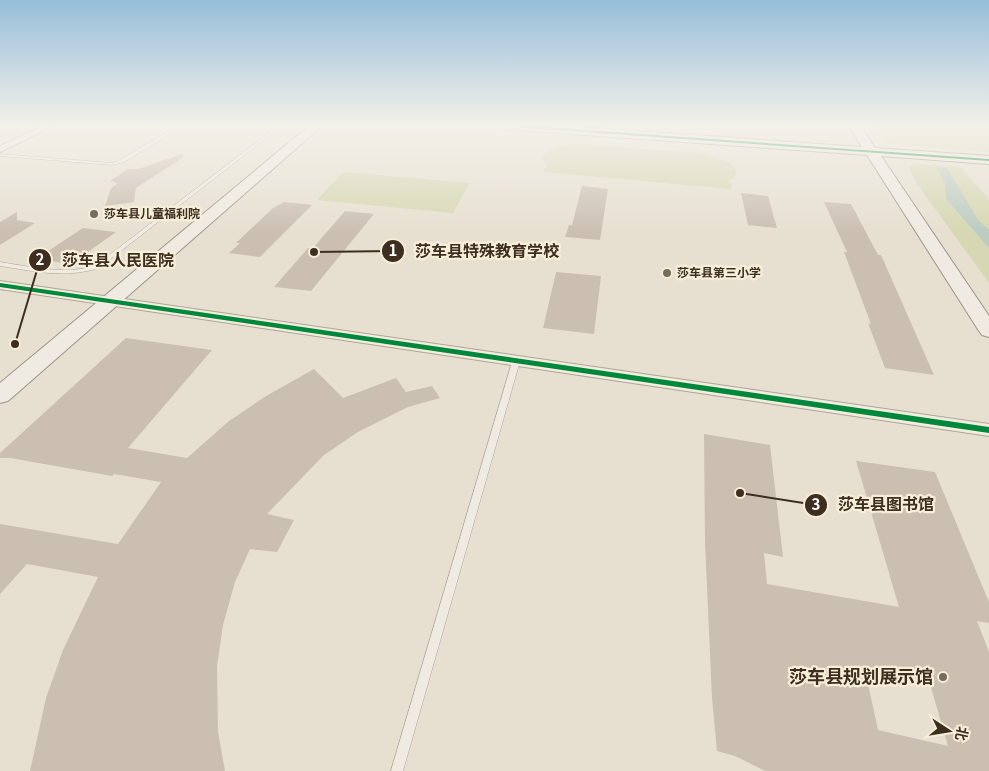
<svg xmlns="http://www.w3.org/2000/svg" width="989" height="771" viewBox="0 0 989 771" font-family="Georgia,'Noto Sans SC',serif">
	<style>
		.green { fill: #d6d7b3 }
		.water { fill: #bcccc2 }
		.building { fill: #cbbfb2; fill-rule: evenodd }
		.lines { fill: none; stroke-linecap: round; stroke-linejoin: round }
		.lane-casing { stroke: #ada599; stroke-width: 1 }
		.street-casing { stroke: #ada599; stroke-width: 2 }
		.secondary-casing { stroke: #9c958a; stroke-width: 2 }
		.lane { fill: #efebe3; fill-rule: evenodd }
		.street { fill: #efebe3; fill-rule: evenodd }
		.secondary { fill: #efebe3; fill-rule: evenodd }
		.cycleway-casing { stroke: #f7eed8; stroke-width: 3 }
		.cycleway { fill: #00873e; fill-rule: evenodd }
		.poi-dot { fill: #786c5e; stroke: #f7eed8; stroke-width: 2 }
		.labels { text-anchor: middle; stroke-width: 4.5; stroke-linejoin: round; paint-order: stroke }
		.far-poi-label { font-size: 12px; font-weight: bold; fill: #3d2e20; stroke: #f7eed8; text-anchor: start }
		.near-poi-label { font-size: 18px; font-weight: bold; fill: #3d2e20; stroke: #f7eed8; text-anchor: end }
		.leader { fill: none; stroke: #3d2e20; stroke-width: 2 }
		.callout-dot { fill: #3d2e20; stroke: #f7eed8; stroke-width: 2 }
		.mark-label { font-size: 15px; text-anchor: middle; font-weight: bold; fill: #fff }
		.callout-label { font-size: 16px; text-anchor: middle; font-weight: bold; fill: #3d2e20; stroke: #f7eed8; stroke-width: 4.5; stroke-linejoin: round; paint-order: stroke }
	</style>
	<rect width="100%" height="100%" fill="#e7e0d1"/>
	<g class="green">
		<path d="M869,125h120v27l-97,-8 -13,-6z"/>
		<path d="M575,144l126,9 27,9 6,4 2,7 -1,4 -9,5 5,1 1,6 -189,-17 2,-4 3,-1 -4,-4 -2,-6c9,-10 21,-11 33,-13z"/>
		<path d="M916,164l44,3 29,32v84l-72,-99 -9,-18z"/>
		<path d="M343,172l127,11 -17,30 -136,-13z"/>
	</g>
	<path class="water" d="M937,167l10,1 31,52 11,10v18l-43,-49 -1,-16z"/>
	<g class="building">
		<path d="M182,154l2,3 -48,31 -2,14 -29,4 6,-18 7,-5 -8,-2 18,-12h11z"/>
		<path d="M582,186l26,3 -8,51 -35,-3 4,-12h3z"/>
		<path d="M741,193l27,3 9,32 -29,-3z"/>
		<path d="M284,202l28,3 -52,52 -31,-4 11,-10h-4l37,-35z"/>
		<path d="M824,202l27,2 27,51h3l53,120 -49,-7 -17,-45 3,1 -27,-72h3z"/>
		<path d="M345,211l29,3 -63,77 -37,-4 34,-39h5z"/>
		<path d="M17,212v8l18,3 -35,22v-23z"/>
		<path d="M83,228l33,4 -45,32 -35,-5z"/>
		<path d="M556,272l45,4 -7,58 -51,-6z"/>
		<path d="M126,338l86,12 -84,98 59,10 42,-37 37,-25 48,-27 29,29 53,-20 10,14 26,-6 8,12 -32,9 -50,25 -34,23 -57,59 27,6 -17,32 -27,-3 -15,33 -12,43 -6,41 1,66 7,39h-195l16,-73 17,-48 35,-73 -71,-13 -27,30v-70l118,20 43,-62 -47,-8 -2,2 -102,-18h-10v-5z"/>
		<path d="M704,434l66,11 13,112 -19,-4 3,31 132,23 -43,-146 79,11 54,130v21l-12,-2 12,31v119h-224l-30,-15 -18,-5 -5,-53 -7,-156zM865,670l65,14 18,62 -70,-16z"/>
	</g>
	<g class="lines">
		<g class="lane-casing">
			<g id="lane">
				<path d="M179,125h5l-60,37 -12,3 -112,-9v-2l112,9 8,-3z"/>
				<path d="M279,125h4l-184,143c-35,11 -64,3 -99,-2v-4c32,5 63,13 95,4z"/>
				<path d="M513,359h6l1,2 -117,410h-12z"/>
			</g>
		</g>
		<g class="street-casing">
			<g id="street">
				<path d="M44,125h11l-55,27v-6z"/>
				<path d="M0,281l989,143v12l-989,-147z"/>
			</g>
		</g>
		<g class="secondary-casing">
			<g id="secondary">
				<path d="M310,125h13l-315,276 -8,2v-20z"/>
				<path d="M496,125h55l311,22 -14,-22h12l15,23 114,8v8l-108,-8 108,160v21l-7,-2 -3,-4 -112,-176 -365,-26z"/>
			</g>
		</g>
		<use href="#lane" class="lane"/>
		<use href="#street" class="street"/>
		<use href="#secondary" class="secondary"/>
		<g class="cycleway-casing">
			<g id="cycleway">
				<path d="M500,125h17l472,34v2l-487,-35z"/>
				<path d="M0,283l989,144v6l-989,-146z"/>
			</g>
		</g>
		<use href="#cycleway" class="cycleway"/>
	</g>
	<linearGradient id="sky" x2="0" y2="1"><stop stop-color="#96bed9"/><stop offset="0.54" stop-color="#f4f1ea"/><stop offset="1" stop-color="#f4f1ea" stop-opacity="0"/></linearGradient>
	<rect width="989" height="233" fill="url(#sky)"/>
	<g class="poi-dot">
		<circle cx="94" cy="214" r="5"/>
		<circle cx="667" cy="273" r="5"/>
		<circle cx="943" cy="677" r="5"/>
	</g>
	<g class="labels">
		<g class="far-poi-label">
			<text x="104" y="218">莎车县儿童福利院</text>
			<text x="677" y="277">莎车县第三小学</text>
		</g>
		<g class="near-poi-label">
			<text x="933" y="683">莎车县规划展示馆</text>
		</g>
	</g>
	<path class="leader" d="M314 252L393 251M15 344L40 260M740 493L816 505"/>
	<g class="callout-dot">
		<circle cx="314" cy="252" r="5"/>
		<circle cx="15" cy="344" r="5"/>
		<circle cx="740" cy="493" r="5"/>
		<circle cx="393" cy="251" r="12"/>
		<circle cx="40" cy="260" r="12"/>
		<circle cx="816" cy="505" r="12"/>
	</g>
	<g class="mark-label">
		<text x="393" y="256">1</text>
		<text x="40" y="265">2</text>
		<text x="816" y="510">3</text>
	</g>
	<g class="callout-label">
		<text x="487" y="257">莎车县特殊教育学校</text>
		<text x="118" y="266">莎车县人民医院</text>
		<text x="886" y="510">莎车县图书馆</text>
	</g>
	<g transform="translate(949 731) rotate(102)" stroke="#f7eed8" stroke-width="4" paint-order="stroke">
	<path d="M0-4L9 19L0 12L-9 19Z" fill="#3d2e20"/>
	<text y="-8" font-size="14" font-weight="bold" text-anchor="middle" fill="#3d2e20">北</text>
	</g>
</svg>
